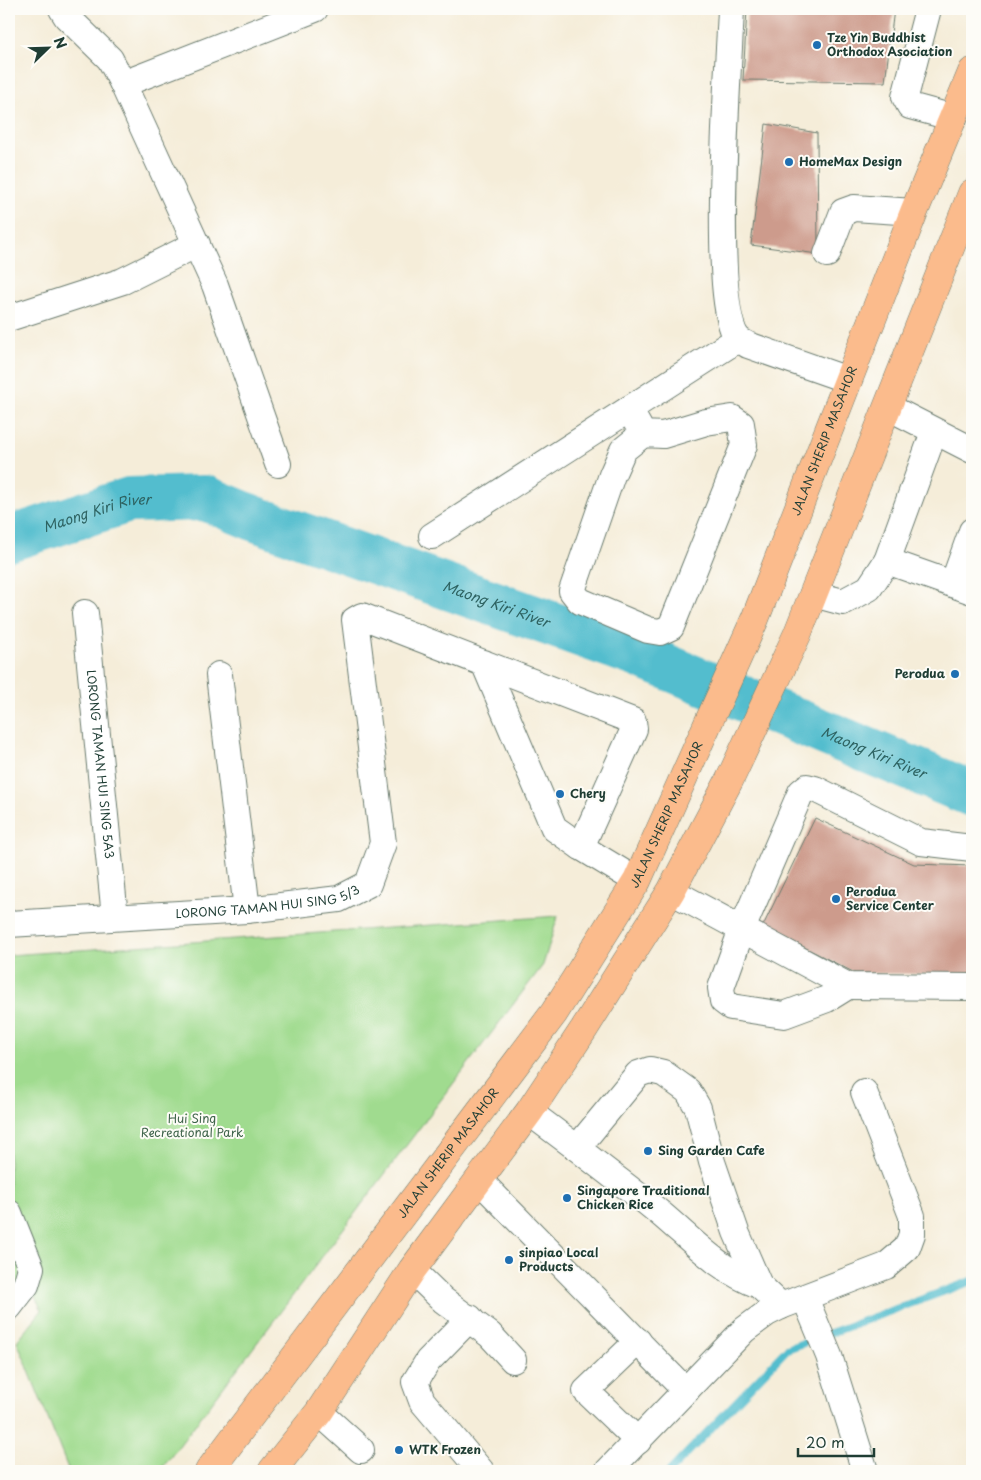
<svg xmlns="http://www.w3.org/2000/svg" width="981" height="1480" viewBox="0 0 981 1480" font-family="'Playpen Sans',sans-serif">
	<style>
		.green { fill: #a0db8f; stroke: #608c62 }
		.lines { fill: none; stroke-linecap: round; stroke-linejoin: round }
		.stream { stroke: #52bdce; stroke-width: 8 }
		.river { stroke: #52bdce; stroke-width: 46 }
		.building { fill: #cd9b8c }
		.minor-casing { stroke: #6a7b6e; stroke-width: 28 }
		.major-casing { stroke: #6a7b6e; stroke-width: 29 }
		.minor { stroke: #fff; stroke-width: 26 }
		.major { stroke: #fbbb8c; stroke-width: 28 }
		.poi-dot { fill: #1f6fb2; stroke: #fdfcf7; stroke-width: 2 }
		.labels { text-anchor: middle; stroke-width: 4; stroke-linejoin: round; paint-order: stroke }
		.poi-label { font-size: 12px; font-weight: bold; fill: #1f3d34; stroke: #fdfcf7; text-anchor: start }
		.street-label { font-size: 12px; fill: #1f3d34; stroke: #fdfcf7 }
		.park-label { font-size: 12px; fill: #3f644b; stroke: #fdfcf7 }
		.water-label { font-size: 14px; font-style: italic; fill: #2e6362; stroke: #fdfcf7 }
	</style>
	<rect width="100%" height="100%" fill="#fdfcf7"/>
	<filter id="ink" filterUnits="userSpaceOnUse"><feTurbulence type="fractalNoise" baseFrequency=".02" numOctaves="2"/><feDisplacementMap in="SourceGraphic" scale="10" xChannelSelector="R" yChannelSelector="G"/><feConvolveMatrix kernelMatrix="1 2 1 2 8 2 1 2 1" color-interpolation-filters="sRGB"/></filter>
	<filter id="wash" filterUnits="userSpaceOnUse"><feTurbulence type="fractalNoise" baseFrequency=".0096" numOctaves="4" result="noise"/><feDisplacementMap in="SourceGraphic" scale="20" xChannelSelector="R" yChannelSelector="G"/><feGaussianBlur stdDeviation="1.12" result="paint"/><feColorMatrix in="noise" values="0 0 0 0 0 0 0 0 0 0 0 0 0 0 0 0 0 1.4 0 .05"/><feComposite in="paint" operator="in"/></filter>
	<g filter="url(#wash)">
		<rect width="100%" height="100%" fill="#f5edd9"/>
		<path class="green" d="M558,916l-15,49 -383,506h-91l-52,-130 25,-31 -9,-17 -24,-2v-336z"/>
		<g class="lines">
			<path class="stream" d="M670,1471l117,-122 185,-68"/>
			<path class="river" id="s1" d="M9,539l120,-39 76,-2 51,21 380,135 336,140"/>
		</g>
		<g id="blocks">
			<g class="building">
				<path d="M747,9h147l-9,73 -142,-2z"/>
				<path d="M766,124l51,9 1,121 -67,-9z"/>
				<path d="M815,818l99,46 58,2v109l-117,-2 -92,-47z"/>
			</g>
		</g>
	</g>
	<g filter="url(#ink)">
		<use href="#blocks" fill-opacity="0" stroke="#6a7b6e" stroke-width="1"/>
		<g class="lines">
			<g class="minor-casing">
				<g id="minor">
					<path d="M62,9l5,8 43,42 13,25 92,201 63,179"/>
					<path d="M731,9c-2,54 -21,297 7,330 2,2 7,4 10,6l100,35"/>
					<path d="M928,9l-23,88 5,9 44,12"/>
					<path d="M123,84l192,-75"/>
					<path d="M827,254l16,-42 11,-4 60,4"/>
					<path d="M9,318l114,-37 74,-37"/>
					<path d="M888,407l84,43"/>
					<path d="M629,409l14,25 20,1 43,-13 26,-4 9,6 3,21 -73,182 -11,5 -12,-2 -68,-29 -8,-10 40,-116 11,-25 20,-16"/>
					<path d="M432,536l306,-197"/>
					<path d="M887,561l47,-129"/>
					<path d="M953,584l19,-53"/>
					<path d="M813,594l30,8 26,-14 18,-27 85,30"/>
					<path id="s2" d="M85,613l30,304"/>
					<path d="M219,675l28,235"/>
					<path d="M581,847l56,34"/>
					<path d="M671,891l177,95 124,1"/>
					<path id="s3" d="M9,924l238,-14 92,-11 29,-15 15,-41 -28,-223 7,-4 271,105 1,8 -53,118 -27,-19 -70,-165"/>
					<path d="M848,986l-21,13 -43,16 -53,-8 -8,-6 -2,-13 21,-59 59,-137 6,-5 8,2 106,53 51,6"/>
					<path d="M529,1112l48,36 61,-74 12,-4 13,3 25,18 10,17 14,54 24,70 23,53 22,21"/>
					<path d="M577,1148c28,23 57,43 84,66 32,27 59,57 98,71"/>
					<path d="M479,1180l207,211"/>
					<path d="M9,1213l22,55 -5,17 -17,22"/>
					<path d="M412,1270l31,30 47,35 23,25"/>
					<path d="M805,1298l24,58 36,115"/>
					<path d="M470,1318l-42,43 -13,21 7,19 59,70"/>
					<path d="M319,1412l42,38"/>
					<path d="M638,1441l-52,-50 52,-50"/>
					<path d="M608,1471l136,-141 23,-17 14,-7 105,-40 21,-18 5,-14v-18l-48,-124"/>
				</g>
			</g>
			<g class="major-casing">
				<g id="major">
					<path id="s4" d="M209,1471l345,-458 83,-132 118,-262 159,-407 58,-140"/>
					<path d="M272,1471l47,-59 93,-142 117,-158 55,-83 87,-138 59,-112 67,-144 175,-442"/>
				</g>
			</g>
			<use href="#minor" class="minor"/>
			<use href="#major" class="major"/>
		</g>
	</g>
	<g class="poi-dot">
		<circle cx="817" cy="45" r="5"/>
		<circle cx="789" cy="162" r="5"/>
		<circle cx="955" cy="674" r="5"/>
		<circle cx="560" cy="794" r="5"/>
		<circle cx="836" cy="899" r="5"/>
		<circle cx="648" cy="1151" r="5"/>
		<circle cx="567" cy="1198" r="5"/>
		<circle cx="509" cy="1260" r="5"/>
		<circle cx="399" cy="1450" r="5"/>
	</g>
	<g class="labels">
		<g class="poi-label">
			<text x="827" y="42">Tze Yin Buddhist<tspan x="827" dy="14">Orthodox Asociation</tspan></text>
			<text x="799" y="166">HomeMax Design</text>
			<text x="945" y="678" text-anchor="end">Perodua</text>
			<text x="570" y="798">Chery</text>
			<text x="846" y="896">Perodua<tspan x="846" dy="14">Service Center</tspan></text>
			<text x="658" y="1155">Sing Garden Cafe</text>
			<text x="577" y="1195">Singapore Traditional<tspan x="577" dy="14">Chicken Rice</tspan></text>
			<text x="519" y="1257">sinpiao Local<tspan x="519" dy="14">Products</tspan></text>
			<text x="409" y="1454">WTK Frozen</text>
		</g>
		<g class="street-label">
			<text dy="4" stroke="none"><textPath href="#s4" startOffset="1208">JALAN SHERIP MASAHOR</textPath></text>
			<text dy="4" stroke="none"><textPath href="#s2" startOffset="152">LORONG TAMAN HUI SING 5A3</textPath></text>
			<text dy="4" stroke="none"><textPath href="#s4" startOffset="802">JALAN SHERIP MASAHOR</textPath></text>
			<text dy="4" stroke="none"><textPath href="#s3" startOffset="260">LORONG TAMAN HUI SING 5/3</textPath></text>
			<text dy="4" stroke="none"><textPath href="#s4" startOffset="398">JALAN SHERIP MASAHOR</textPath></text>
		</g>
		<g class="park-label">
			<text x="192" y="1123">Hui Sing<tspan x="192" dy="14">Recreational Park</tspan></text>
		</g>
		<g class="water-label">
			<text dy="5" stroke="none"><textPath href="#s1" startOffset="92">Maong Kiri River</textPath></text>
			<text dy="5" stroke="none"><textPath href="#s1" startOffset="512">Maong Kiri River</textPath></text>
			<text dy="5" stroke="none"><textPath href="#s1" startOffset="918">Maong Kiri River</textPath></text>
		</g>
	</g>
	<rect width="981" height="1480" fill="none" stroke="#fdfcf7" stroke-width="30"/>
	<g transform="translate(48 48) rotate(67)" stroke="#fdfcf7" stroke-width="4" paint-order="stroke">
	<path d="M0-4L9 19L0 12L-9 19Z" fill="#1f3d34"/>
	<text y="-8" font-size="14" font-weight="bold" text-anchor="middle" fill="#1f3d34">N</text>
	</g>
	<path d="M798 1448v8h76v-8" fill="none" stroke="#1f3d34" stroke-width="2.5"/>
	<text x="806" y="1448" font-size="15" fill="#1f3d34" stroke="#fdfcf7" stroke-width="4" paint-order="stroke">20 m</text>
</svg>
